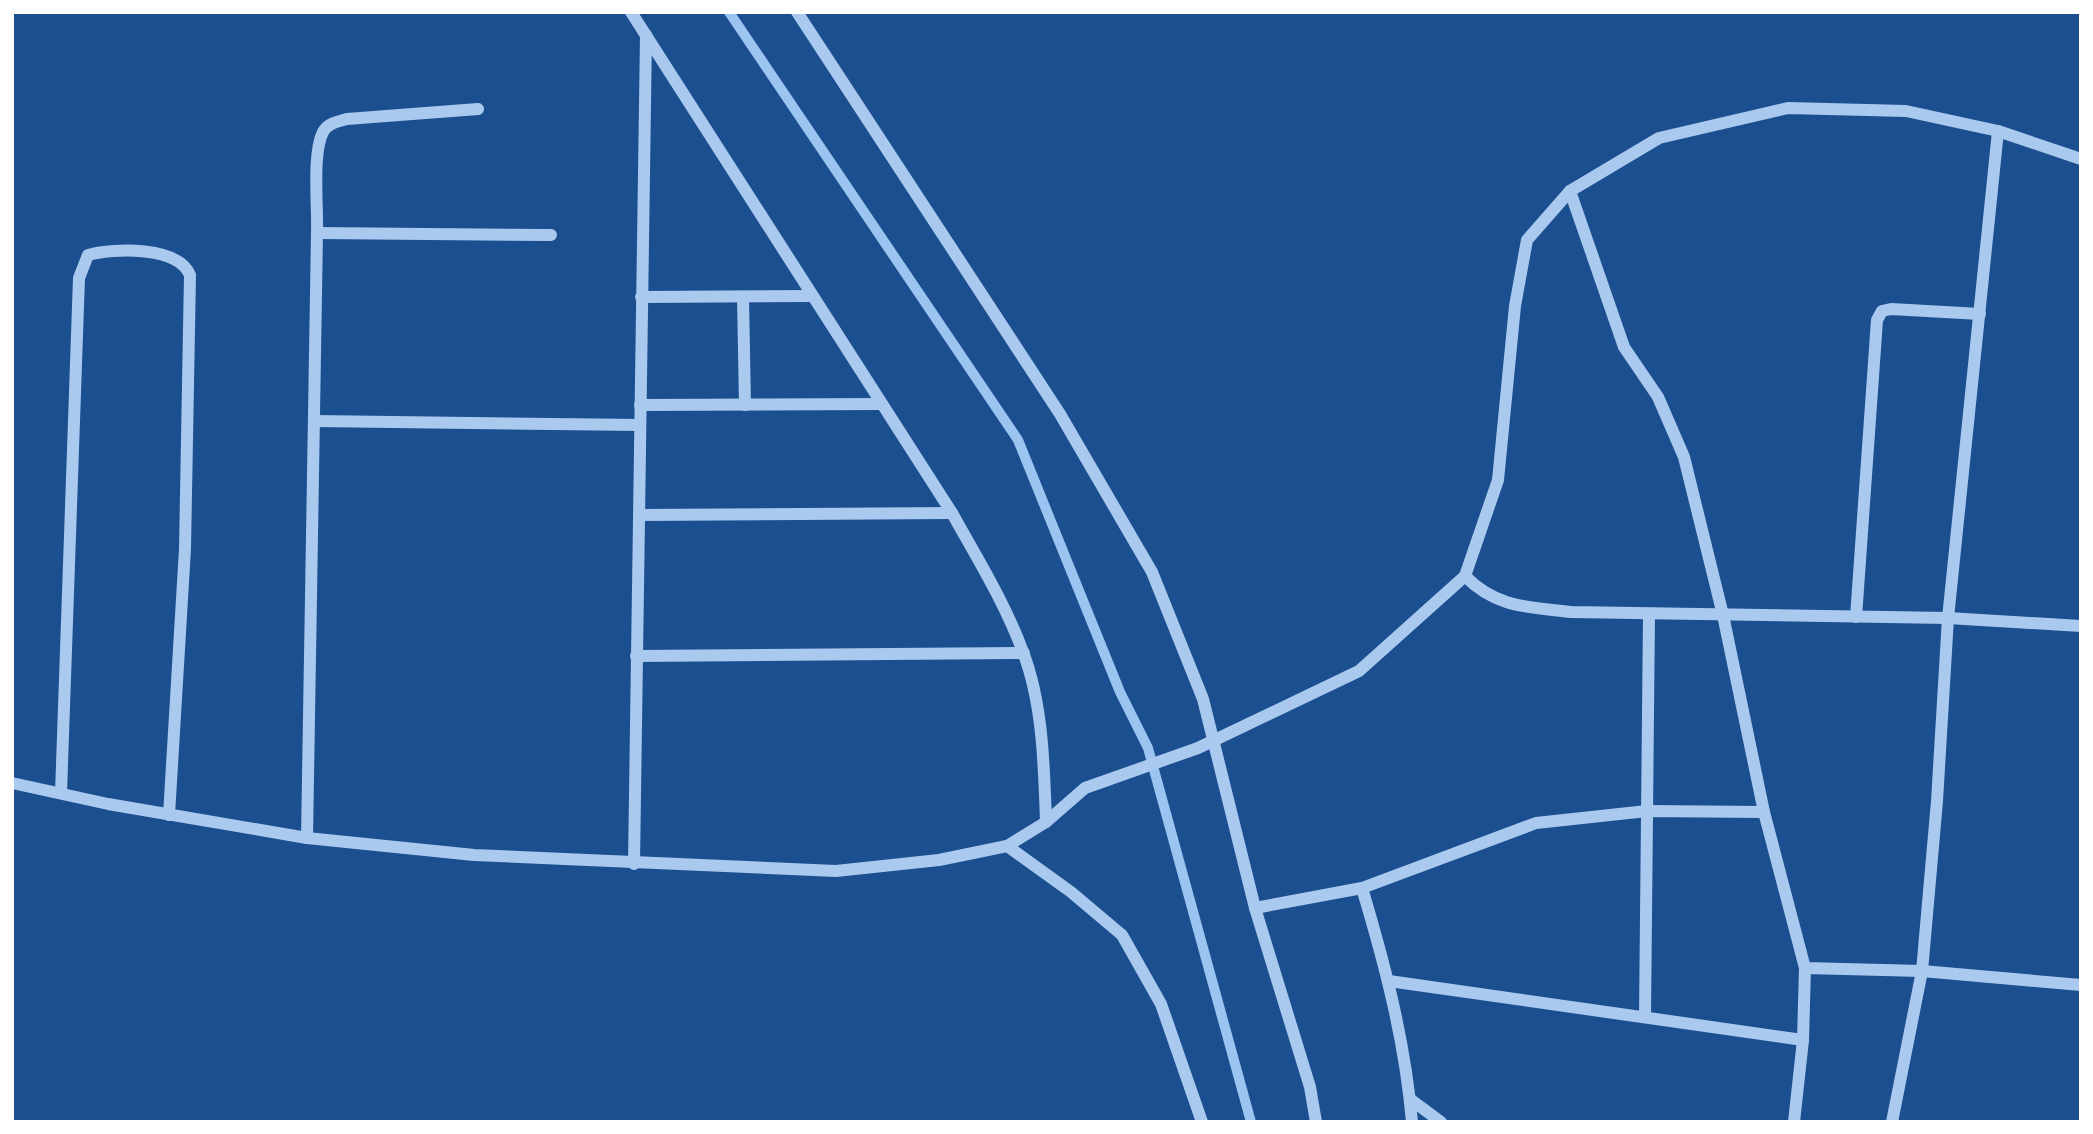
<svg xmlns="http://www.w3.org/2000/svg" width="2093" height="1134" viewBox="0 0 2093 1134" font-family="'Public Sans',sans-serif">
	<style>
		.lines { fill: none; stroke-linecap: round; stroke-linejoin: round }
		.stream { stroke: #9cc4f0; stroke-width: 10 }
		.minor { stroke: #a9c9ee; stroke-width: 12 }
	</style>
	<rect width="100%" height="100%" fill="#1b4f8f"/>
	<g class="lines">
		<path class="stream" d="M729,12l289,428 102,252 28,56 103,374"/>
		<g class="minor">
			<path d="M631,12l321,501c25,45 53,90 71,139 20,52 21,114 23,170"/>
			<path d="M797,12l263,402 92,158 51,127 52,209 55,179 6,35"/>
			<path d="M1570,191l54,156 34,50 26,60 39,158 41,197 41,156 117,3 159,14"/>
			<path d="M317,233l234,2"/>
			<path d="M641,297l171,-1"/>
			<path d="M743,297l2,108"/>
			<path d="M640,405l241,-1"/>
			<path d="M314,421l326,4"/>
			<path d="M639,515l313,-2"/>
			<path d="M1465,576c31,32 64,31 106,36l377,6 133,8"/>
			<path d="M1856,617l21,-297 5,-9 9,-2 89,5"/>
			<path d="M636,656l388,-3"/>
			<path d="M12,783l96,21 199,34 167,17 362,16 103,-11 68,-14 39,-24 39,-34 113,-40 161,-77 106,-95 33,-96 17,-174 12,-66 43,-49 89,-53 129,-30 118,3 92,20 83,28"/>
			<path d="M61,793l18,-515 9,-23c27,-7 90,-9 102,20l-5,274 -16,266"/>
			<path d="M307,838l10,-605c1,-25 -5,-80 6,-101 5,-9 14,-10 24,-13l131,-10"/>
			<path d="M1007,846l64,46 51,43 39,69 41,118"/>
			<path d="M634,864l12,-829"/>
			<path d="M1362,888c23,77 43,153 50,234"/>
			<path d="M1255,908l107,-20 174,-65 111,-12 117,1"/>
			<path d="M1389,981l414,59"/>
			<path d="M1645,1017l4,-403"/>
			<path d="M1410,1099l31,23"/>
			<path d="M1794,1122l9,-82 2,-72"/>
			<path d="M1892,1122l30,-151 15,-170 11,-183 50,-487"/>
		</g>
	</g>
	<rect width="2093" height="1134" fill="none" stroke="#ffffff" stroke-width="28"/>
</svg>
